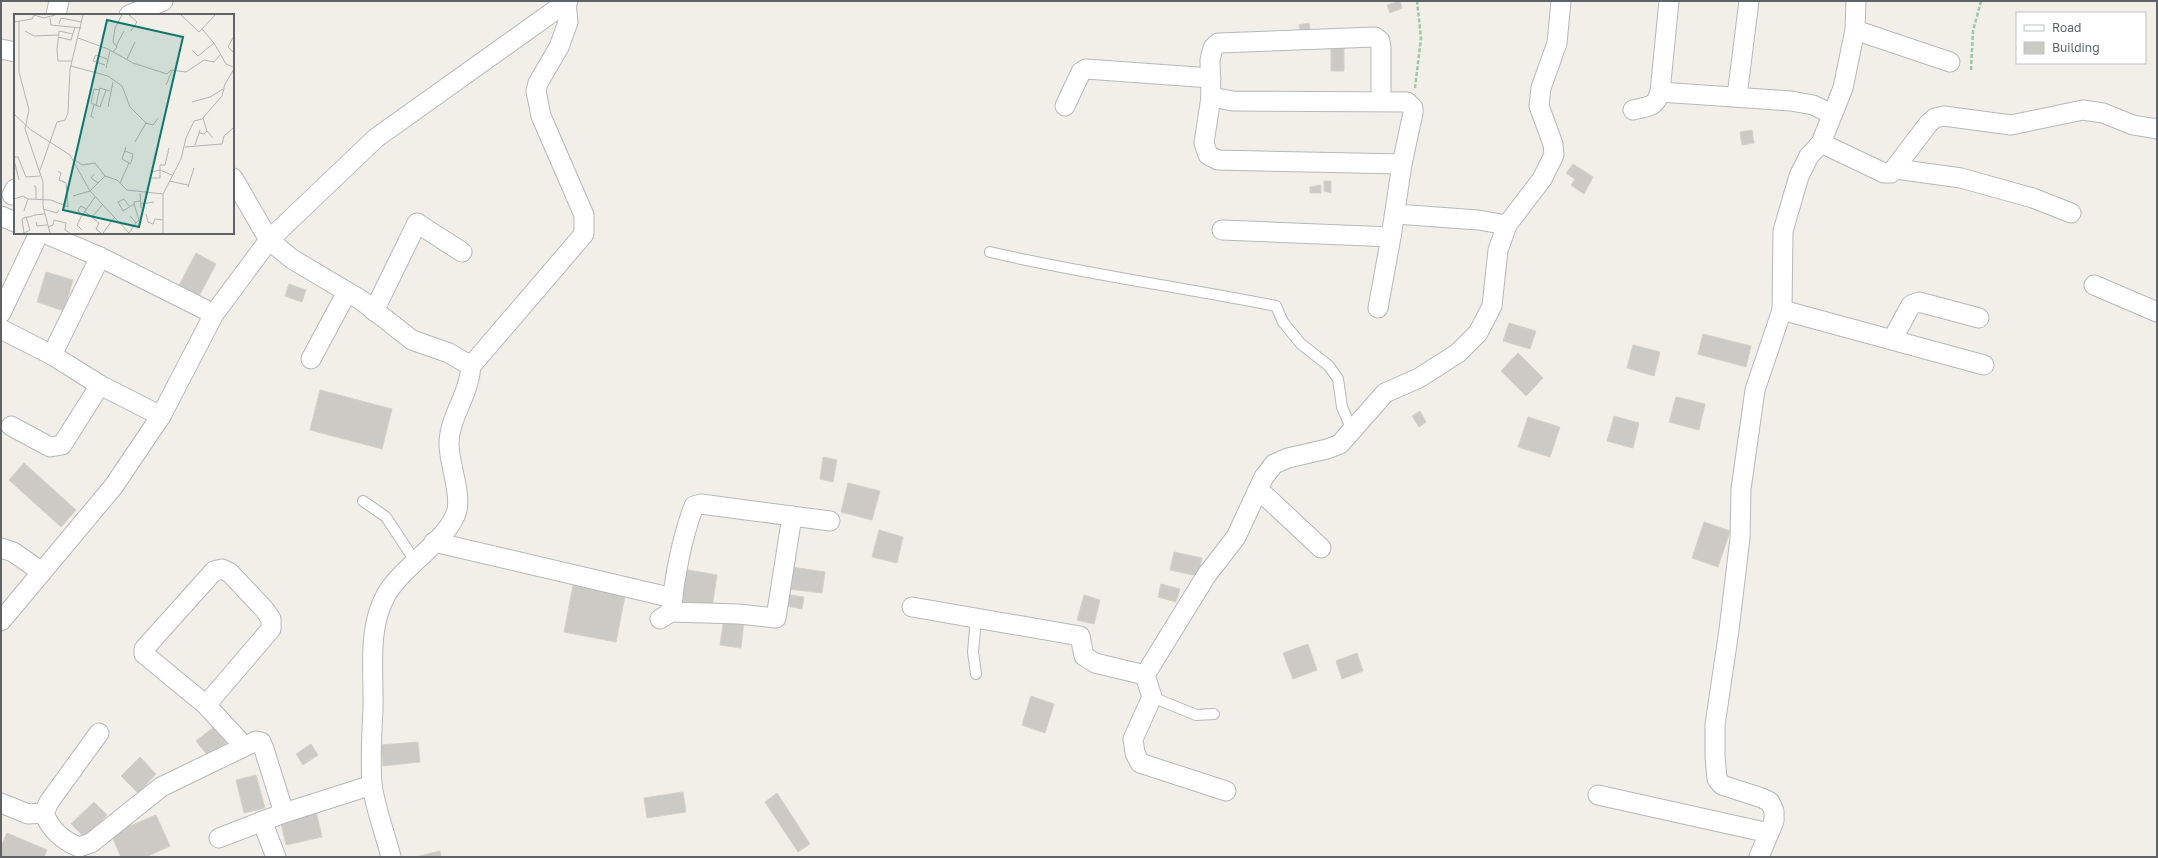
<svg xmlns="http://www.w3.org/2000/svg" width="2158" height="858" viewBox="0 0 2158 858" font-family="'Golos Text',sans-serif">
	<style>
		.building { fill: #cccac5; stroke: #d6d1c6 }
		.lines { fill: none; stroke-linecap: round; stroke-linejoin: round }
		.service-casing { stroke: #b5b8bc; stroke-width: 12 }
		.minor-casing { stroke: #b5b8bc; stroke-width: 21 }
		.path { stroke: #9cc7a9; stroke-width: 2.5; stroke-dasharray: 4 2; stroke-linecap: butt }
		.service { stroke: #fff; stroke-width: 10 }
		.minor { stroke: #fff; stroke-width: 19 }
		.inset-road { fill: none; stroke: #b3b3b1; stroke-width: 1 }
		.view { fill: #0f766e; fill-opacity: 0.15; stroke: #0f766e; stroke-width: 2 }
		.inset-edge { fill: none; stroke: #5f6368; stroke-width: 2 }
	</style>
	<rect width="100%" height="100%" fill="#f1efe8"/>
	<g class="building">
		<path d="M1400,1l2,7 -12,5 -3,-8z"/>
		<path d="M1309,23l1,7 -10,1 -1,-6z"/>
		<path d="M1331,44l13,1v26h-13z"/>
		<path d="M1752,130l2,13 -12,2 -2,-13z"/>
		<path d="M1573,164l20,13 -9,17 -13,-9 4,-6 -9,-6z"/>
		<path d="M1324,181h7v12l-7,-2z"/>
		<path d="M1321,185v8h-11v-6z"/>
		<path d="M196,253l20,11 -20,38 -20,-11z"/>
		<path d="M46,272l27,8 -9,31 -27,-9z"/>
		<path d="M289,284l17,6 -4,12 -17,-6z"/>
		<path d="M1509,323l27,8 -6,18 -27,-8z"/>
		<path d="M1703,334l48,12 -5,21 -48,-13z"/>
		<path d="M1633,345l27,7 -6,24 -27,-8z"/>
		<path d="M1518,353l25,25 -17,18 -25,-25z"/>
		<path d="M320,390l72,19 -10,40 -72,-19z"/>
		<path d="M1676,397l29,7 -6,26 -30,-8z"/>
		<path d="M1420,411l6,11 -7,5 -7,-11z"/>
		<path d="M1614,416l25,7 -6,25 -26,-7z"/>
		<path d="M1528,417l32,10 -10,30 -32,-10z"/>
		<path d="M823,457l14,3 -4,22 -13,-3z"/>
		<path d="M24,463l52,47 -15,17 -52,-47z"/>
		<path d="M848,483l32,8 -8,29 -31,-8z"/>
		<path d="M1704,522l26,9 -12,36 -26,-9z"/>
		<path d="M879,530l24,7 -6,26 -25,-6z"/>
		<path d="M1174,552l28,6 -4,18 -28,-6z"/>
		<path d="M792,567l33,5 -3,21 -33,-4z"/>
		<path d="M683,569l34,6 -5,33 -34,-5z"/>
		<path d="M1161,584l19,5 -4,13 -18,-5z"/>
		<path d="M573,585l52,11 -9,46 -52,-10z"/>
		<path d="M784,594l20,3 -2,12 -20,-4z"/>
		<path d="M1084,595l16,5 -6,24 -17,-4z"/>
		<path d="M724,618l20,3 -3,27 -21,-3z"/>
		<path d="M1308,644l9,26 -24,9 -10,-26z"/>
		<path d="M1357,653l6,18 -21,8 -6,-18z"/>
		<path d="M1031,696l23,8 -9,29 -23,-8z"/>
		<path d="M214,727l12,16 -18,13 -12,-15z"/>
		<path d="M418,742l2,20 -37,4 -2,-21z"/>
		<path d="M311,744l7,11 -15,10 -7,-11z"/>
		<path d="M140,757l16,17 -18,19 -17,-17z"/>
		<path d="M256,775l9,33 -21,5 -8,-33z"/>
		<path d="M683,792l3,20 -39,6 -3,-20z"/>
		<path d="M777,793l33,51 -12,8 -33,-50z"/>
		<path d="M94,802l13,13 -22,23 -14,-14z"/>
		<path d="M316,811l6,26 -36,8 -6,-26z"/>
		<path d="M156,815l14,31 -24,11h-25l-10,-23z"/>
		<path d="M7,833l40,17 -3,7h-43v-11z"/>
		<path d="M440,851l1,6h-26z"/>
	</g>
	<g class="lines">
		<g class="service-casing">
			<g id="service">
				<path d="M990,252c94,22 191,35 286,54l7,16 18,22 28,22 9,13 4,28 10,23"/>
				<path d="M363,501l23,16 29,44"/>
				<path d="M976,674l-3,-22 3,-34"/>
				<path d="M1152,697l44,18 18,-1"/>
			</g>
		</g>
		<g class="minor-casing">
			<g id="minor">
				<path d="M56,15l3,-14"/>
				<path d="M129,15l34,-14"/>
				<path d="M1855,30l95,32"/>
				<path d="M1,49l14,3"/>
				<path d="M1660,92l131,9 22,4 19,9"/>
				<path d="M1737,96l12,-95"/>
				<path d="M1211,97l22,4 174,1 6,6v5l-11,51 -11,73 -169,-7"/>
				<path d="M1381,101v-53l-1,-7 -5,-4 -157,6 -5,5 -3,12 1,37 -7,46 4,12 10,5 184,4"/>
				<path d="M1065,106l16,-34 5,-3 125,9"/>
				<path d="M1633,110c16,-4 22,-2 27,-18l9,-91"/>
				<path d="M1821,143l63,30h7l38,-50 6,-5 9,-2 67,9 72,-15 20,3 30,12 24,4"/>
				<path d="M1896,169l65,9 72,20 38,15"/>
				<path d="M233,178l36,62 23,19 69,41 51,40 37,13 22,13c-2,30 -22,51 -22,78 0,20 12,47 8,66 -7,29 -56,57 -71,85 -19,34 -12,76 -13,113 -1,25 -3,50 -1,76 3,24 13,49 19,73"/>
				<path d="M12,195l3,-6"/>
				<path d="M1396,214l82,6 29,5"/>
				<path d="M1,216l14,6"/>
				<path d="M44,233l56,24 114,57"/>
				<path d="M2094,285l63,27"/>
				<path d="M1378,308l13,-71"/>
				<path d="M1782,310l202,55"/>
				<path d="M374,311l43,-88 45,29"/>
				<path d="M1,313l38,-80"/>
				<path d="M1,329l51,26 48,30 61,31"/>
				<path d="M1892,340l19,-35 8,-3 60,16"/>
				<path d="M52,355l48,-98"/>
				<path d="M311,359l36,-67"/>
				<path d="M471,366l113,-132v-19l-43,-99 -5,-25 2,-8 21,-36 9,-25 -2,-19"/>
				<path d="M11,426l39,21 12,-2 38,-60"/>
				<path d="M1259,490l62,58"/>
				<path d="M434,542l239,56"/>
				<path d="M1,548l12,4 29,20"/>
				<path d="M912,607l168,29 4,20 11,7 50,12"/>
				<path d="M671,612l68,2 37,4 16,-102"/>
				<path d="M660,619l11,-7c3,-33 11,-75 23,-106l7,-2 129,17"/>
				<path d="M1,621l112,-134 48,-71 53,-102 55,-74 107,-102 192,-137"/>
				<path d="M206,705l65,-76v-10l-7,-10 -34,-36 -8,-4 -8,2 -70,78v5l62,51 38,41"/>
				<path d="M99,733l-50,69 -5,11c6,16 19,28 35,34l12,-4 70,-56 95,-46 5,1 3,7 20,64"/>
				<path d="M1226,791l-86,-28 -5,-10 -2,-14 19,-42 -7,-22 61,-99 30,-39 28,-60 10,-13 14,-6 39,-9 13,-5 45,-51 34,-15 39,-25 20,-20 14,-27 6,-56 9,-25 35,-46 12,-24 -1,-11 -14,-38 2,-18 16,-45 4,-42"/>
				<path d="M1598,795l171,38"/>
				<path d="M1,803l27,11 16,-1"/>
				<path d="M262,821l14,36"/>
				<path d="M219,838l65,-25 88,-28"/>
				<path d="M1759,857l15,-36v-10l-4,-9 -8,-4 -40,-13 -5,-6 -2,-23v-31l14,-95 11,-92 1,-49 14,-99 27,-80 1,-79 16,-55 10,-20 12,-13 22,-55 12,-58 1,-29"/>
			</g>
		</g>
		<g class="path">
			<path d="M1971,70l2,-39 8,-30"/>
			<path d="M1415,88l6,-50 -4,-37"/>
		</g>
		<use href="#service" class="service"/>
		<use href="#minor" class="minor"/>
	</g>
	<g transform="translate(14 14)">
		<rect width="220" height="220" fill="#f1efe8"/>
		<path class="inset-road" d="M115,1l8,7 -6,9M167,1l18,17 16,-17M36,4l1,7 30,3M5,7v51l10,38 -4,19 18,53v24l7,27M0,8l18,-3 2,-4 10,3 11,-3M45,10l2,-6 21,4M188,15l12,14M11,17l9,5 24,-1M220,22l-6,11 6,6M44,23l13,3 4,-13M64,24l30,11 25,14 34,11 4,-4 15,2 18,-12 10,2 7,-8M102,32l8,-15M178,36l6,6 16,-13 12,21 7,3M99,38l4,-5 -4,-5 2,-14 7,-13M113,45l8,-17M58,47h-14l-1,-11 2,-19 14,3M91,51l-12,-4 3,-6 11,4M57,52l37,10 14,10 8,21 16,16 7,2 5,-7M92,54l4,-17M152,71l6,-14M86,76l-6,-1 -3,14 9,4 6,-17M178,88l18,-5 13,-8M82,91l4,-17 10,3M94,93l5,-25M0,100l17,16 39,25 20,36 39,42M80,104l-3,-2 3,-11M189,104l4,13M185,119l5,1 3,-3 6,7M121,128l11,-19M181,131l5,-15M112,133l-4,12 9,5M171,133l37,-3 2,-8 10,-9M111,137l8,3 -2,9M0,143h4l8,20 14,-1M0,146l5,20M61,146l7,5 13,-2 10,13M137,158l9,-2 12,5M25,159l18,-51 8,-2 3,-7 2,-44 13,-54M80,160l-3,4 7,5M137,164h9v-13h5l4,-17M155,167l19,4M106,169l9,-20M20,172l2,1v12M174,173l6,-19M126,179l1,15M59,182l17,-5 15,-15 12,4 10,10 36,4M0,185l9,-3 5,3 23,1 17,7 -2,-24 -7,-3 2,-7 -3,-2M127,190l13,-2M115,192l-5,-7 -6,3 5,9 11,-7v-2l6,-1M29,195l14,4 2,-3M10,197l4,-12M70,197l15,12 -3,6 5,4M66,199l-2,-3 3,-4 5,3M132,200l2,8 5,2 2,-5 8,1M116,202l6,7 3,-3 -5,-16M12,203l4,13 -6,3 -2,-14 4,-2h3l6,-2 10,-1M78,203l11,-13M22,208l1,4 10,-1M34,213l5,-2 1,-5 12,3 -1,7 5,3M68,216l-5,-5 4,-8 14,-20M89,219l11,-15M115,219l7,-10M149,219v-39l18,-35 5,-21 8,-17 8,-2 20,-23 3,-12 9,-15"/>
		<path class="view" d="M93,6l76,17 -44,190 -76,-17z"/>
		<rect width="220" height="220" class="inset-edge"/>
	</g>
	<rect width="2158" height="858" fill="none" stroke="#5f6368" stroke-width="4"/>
	<rect x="2016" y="12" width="130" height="52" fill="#ffffff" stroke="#bfc1c3"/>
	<rect x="2024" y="25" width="20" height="6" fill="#ffffff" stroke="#bfc1c3"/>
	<text x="2052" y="32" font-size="12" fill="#5f6368">Road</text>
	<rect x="2024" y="42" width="20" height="12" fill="#cccac5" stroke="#bfc1c3"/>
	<text x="2052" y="52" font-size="12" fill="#5f6368">Building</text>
</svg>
